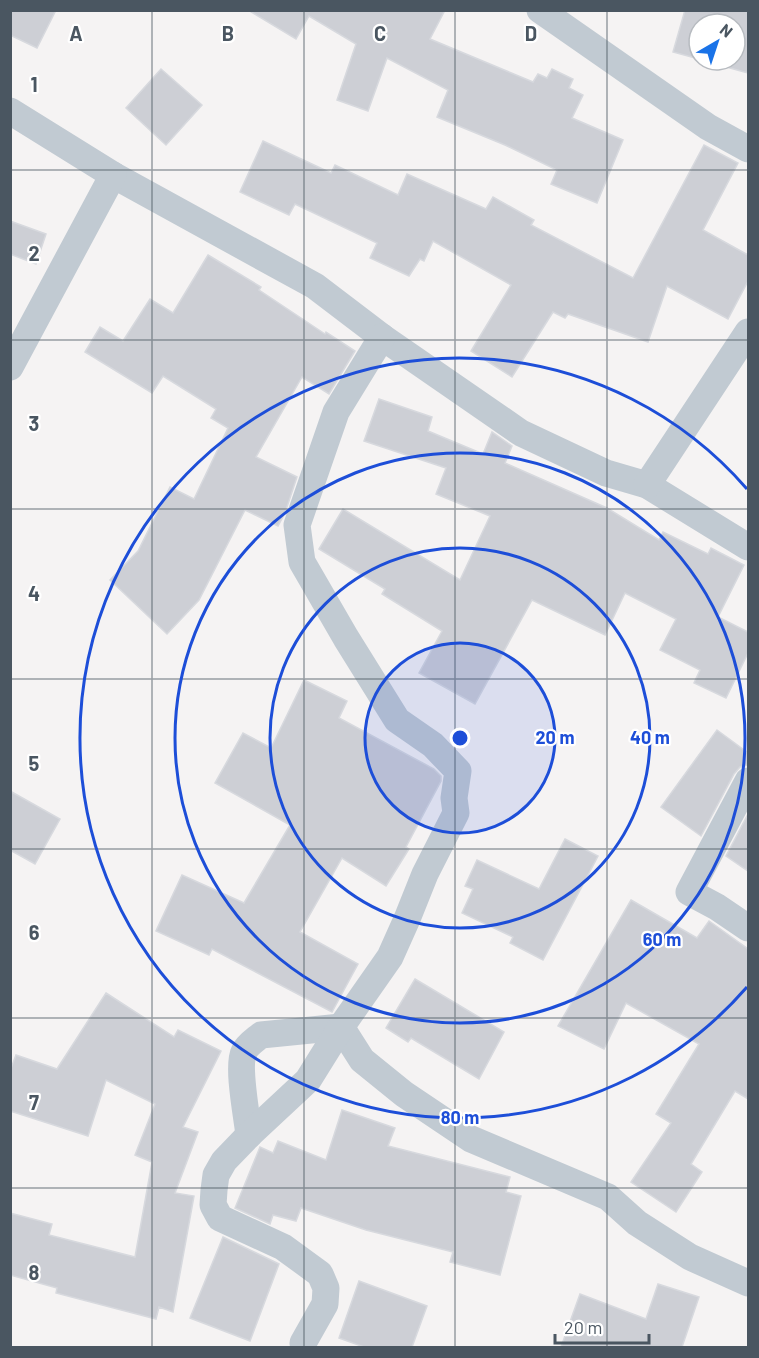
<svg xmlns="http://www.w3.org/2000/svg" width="759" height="1358" viewBox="0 0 759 1358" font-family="Barlow,sans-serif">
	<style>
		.building { fill: #cdcfd5; stroke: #d7d9de; stroke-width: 1.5 }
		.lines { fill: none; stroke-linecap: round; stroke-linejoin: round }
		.street { stroke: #c1cad2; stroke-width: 27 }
		.grid { fill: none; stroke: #4a5661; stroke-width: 1.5; stroke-opacity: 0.55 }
		.ring { fill: none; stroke: #1d4ed8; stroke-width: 3 }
		.grid-label { font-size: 20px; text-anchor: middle; font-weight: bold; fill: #4a5661; stroke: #fff; stroke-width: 4.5; stroke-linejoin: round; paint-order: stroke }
		.centre { fill: #1d4ed8; stroke: #fff; stroke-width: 3 }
		.ring-label { font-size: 18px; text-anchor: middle; font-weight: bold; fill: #1d4ed8; stroke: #fff; stroke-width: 4.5; stroke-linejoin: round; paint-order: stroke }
	</style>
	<rect width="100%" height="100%" fill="#f5f3f3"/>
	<g class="building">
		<path d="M10,10h46l-19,38 -27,-13z"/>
		<path d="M248,10h197l-15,29 103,43 5,-8 9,4 5,-9 21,10 -4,9 14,7 -11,23 51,22 -26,63 -46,-19 6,-14 -52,-25 -68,-28 11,-27 -61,-32 -19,53 -31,-11 19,-56 -47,-28 -13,23z"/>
		<path d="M685,10h63v63l-47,-13h34v-36h-36v35l-26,-7z"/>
		<path d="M161,69l41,36 -36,40 -40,-37z"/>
		<path d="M263,141l68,32 4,-8 63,30 9,-21 79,35 7,-12 41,23 -3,5 102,53 71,-133 34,18 -35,67 45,25v26l-20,38 -61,-33 -19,56 -80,-28 -3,4 -12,-6 -41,65 -41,-26 40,-66 -78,-44 -9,20 -4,-2 -11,17 -39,-18 7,-15 -82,-39 -6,11 -49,-23z"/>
		<path d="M10,221l36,13 -10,30 -26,-10z"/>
		<path d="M208,255l53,32 -2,3 66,44 1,-2 29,19 -26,43 -27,-17 -46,80 41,20 -12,36 -7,13 -33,-16 -46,90 -32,34 -57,-54 28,-29 32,-64 24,12 34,-71 -17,-10 5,-9 -53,-33 -11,17 -67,-41 15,-25 23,14 27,-42 23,14z"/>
		<path d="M379,399l53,18 -4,14 55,23 9,-22 20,14 -7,17 102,45 52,32 4,-8 45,22 3,-6 33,17 -26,52 30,15v21l-22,45 -32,-15 6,-13 -40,-20 16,-31 -51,-26 -20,42 -73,-35 -57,104 -56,-31 23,-42 -60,-37 3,-5 -66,-40 24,-40 117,71 30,-64 -54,-22 10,-26 -82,-27z"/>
		<path d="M304,680l43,21 -8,17 95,51 7,7v5l-35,66 3,2 -23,37 -44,-28 -42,74 58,32 -26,48 -120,-63 -3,6 -53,-24 26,-56 62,28 46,-78 -75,-42 28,-50 28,15z"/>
		<path d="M717,730l31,23v12l-8,2 -6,7 -33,62 -40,-29z"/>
		<path d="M10,791l50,28 -25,45 -25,-14z"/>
		<path d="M748,814v57l-22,-15z"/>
		<path d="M565,839l33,17 -55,104 -33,-17 3,-6 -51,-24 11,-24 -8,-3 12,-26 62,29z"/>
		<path d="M631,900l66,38 12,-17 39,28v150l-13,-8 -44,73 11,8 -26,40 -45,-30 40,-59 -15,-9 43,-70 -73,-41 -22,46 -46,-23z"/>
		<path d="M415,979l89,53 -25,47 -68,-41 -3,4 -22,-14z"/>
		<path d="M106,993l68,44 4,-7 43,21 -38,76 15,5 -23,61 19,3 -21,116 -14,-5 -3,12 -100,-26 1,-5 -47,-13v-62l42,11 -3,11 86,22 17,-95 -17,-7 20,-51 -49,-24 -18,56 -78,-25v-40l6,-16 41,14z"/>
		<path d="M342,1110l53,18 -7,18 122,31 -4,15 15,4 -21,79 -50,-13 3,-10 -87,-22 -65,-22 -5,13 -23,-6 -3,9 -35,-16 25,-61 13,6 5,-12 48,19z"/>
		<path d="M223,1237l56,27 -29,77 -60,-23z"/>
		<path d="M359,1281l68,25 -15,41h-48l-25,-9z"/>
		<path d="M658,1284l41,13 -17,50h-121l19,-53 66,25z"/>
	</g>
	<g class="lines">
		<g class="street">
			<path d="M540,10l168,117 40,22"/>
			<path d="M10,111l103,64 202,111 67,51 139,96 85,40 41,12 101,62"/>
			<path d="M10,367l103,-192"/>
			<path d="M647,485l101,-153"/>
			<path d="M748,781l-59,111 28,15 31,21"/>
			<path d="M341,1027l21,33 42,34 67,45 137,58 29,26 53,34 58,26"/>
			<path d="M249,1135c-2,-18 -12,-69 -5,-83 3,-7 11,-12 17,-17l80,-8"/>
			<path d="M303,1343l22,-39 1,-16 -6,-14 -37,-27 -63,-29 -7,-13 1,-15 2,-15 8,-14 25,-26 59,-55 33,-53 49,-70 17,-38 18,-45 31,-61 -2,-15 4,-27 -25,-26 -36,-25 -51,-82 -44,-76 -5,-37 39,-113 46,-75"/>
		</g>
	</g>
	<path class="grid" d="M152,10v1338M304,10v1338M455,10v1338M607,10v1338M10,170h738M10,340h738M10,509h738M10,679h738M10,849h738M10,1018h738M10,1188h738"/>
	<circle cx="460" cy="738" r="95" fill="#1d4ed8" fill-opacity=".12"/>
	<g class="ring">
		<circle cx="460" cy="738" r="95"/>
		<circle cx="460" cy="738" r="190"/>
		<circle cx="460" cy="738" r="285"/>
		<path d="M747 987A380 380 0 1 1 747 489"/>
	</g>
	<g class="grid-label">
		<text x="76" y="41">A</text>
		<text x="228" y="41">B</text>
		<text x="380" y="41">C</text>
		<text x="531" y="41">D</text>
		<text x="34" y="92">1</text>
		<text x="34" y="261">2</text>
		<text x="34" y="431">3</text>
		<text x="34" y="601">4</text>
		<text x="34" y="771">5</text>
		<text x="34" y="940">6</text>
		<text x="34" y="1110">7</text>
		<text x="34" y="1280">8</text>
	</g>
	<circle cx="460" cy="738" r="9" class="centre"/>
	<g class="ring-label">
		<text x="555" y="744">20 m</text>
		<text x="650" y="744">40 m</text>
		<text x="662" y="946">60 m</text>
		<text x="460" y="1124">80 m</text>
	</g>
	<rect width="759" height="1358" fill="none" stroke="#4a5661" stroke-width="24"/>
	<g transform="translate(717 42) rotate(39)"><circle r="28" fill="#ffffff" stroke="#b7bbc0" stroke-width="1.5"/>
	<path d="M0-4.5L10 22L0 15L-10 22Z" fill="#1a73e8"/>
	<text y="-9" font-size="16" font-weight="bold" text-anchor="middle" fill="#4a5661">N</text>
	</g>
	<path d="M555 1334v9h94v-9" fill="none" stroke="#4a5661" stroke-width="3"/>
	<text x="564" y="1334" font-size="18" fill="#4a5661" stroke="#ffffff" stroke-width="4.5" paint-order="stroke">20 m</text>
</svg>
